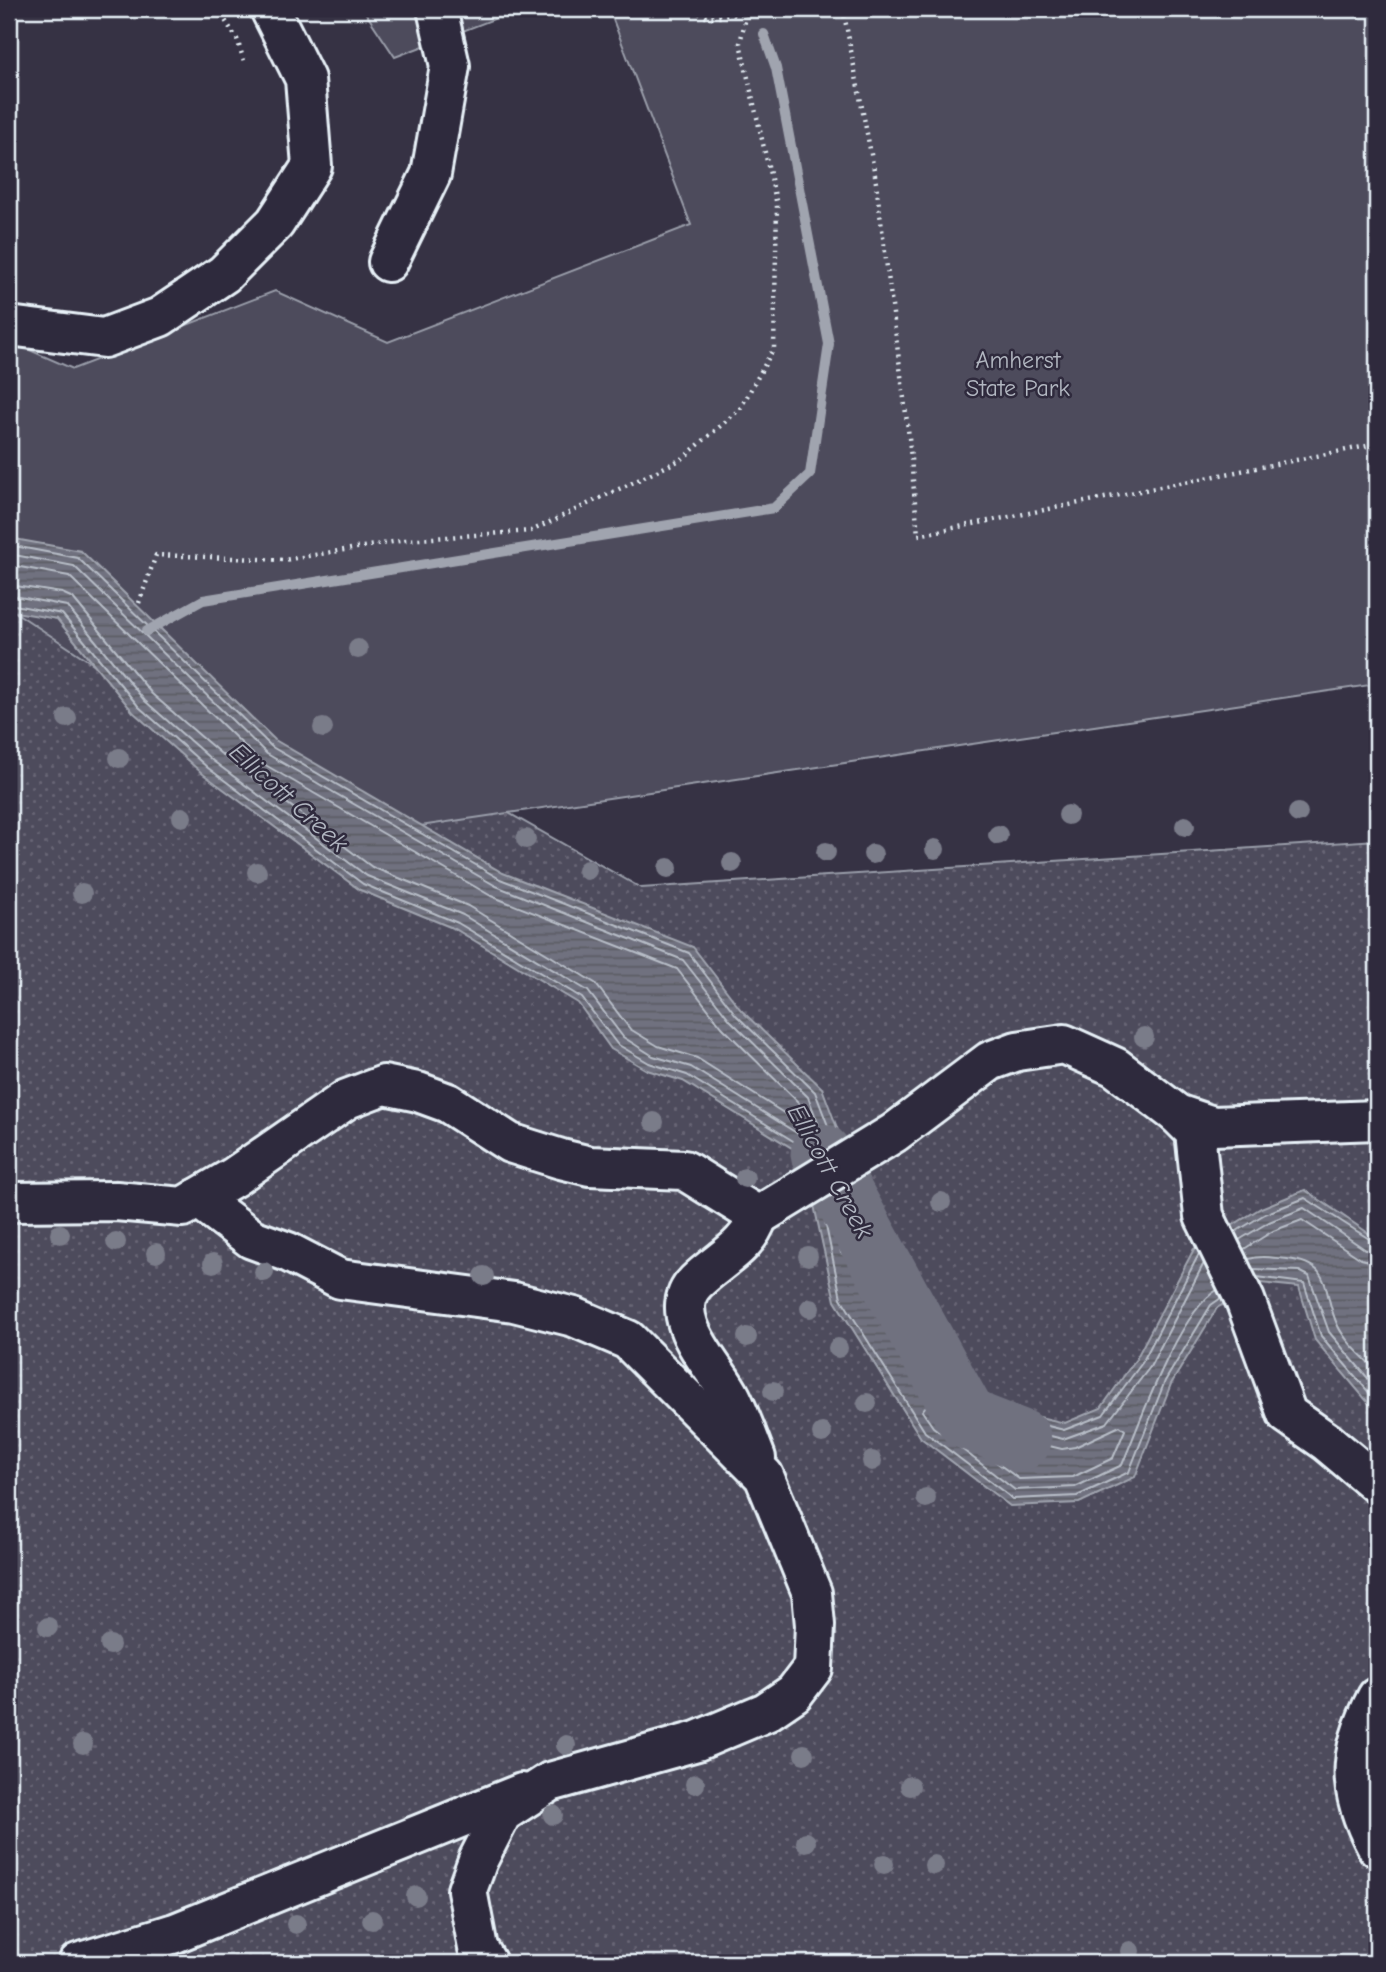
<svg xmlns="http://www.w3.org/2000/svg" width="1386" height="1972" viewBox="0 0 1386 1972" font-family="'Comic Neue',sans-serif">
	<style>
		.grass { fill: url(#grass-dots); stroke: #9a9eaa; stroke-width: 2 }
		.park { fill: #4d4b5c; stroke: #9a9eaa; stroke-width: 2 }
		.water { fill: url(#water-rules); stroke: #a0a4af; stroke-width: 2 }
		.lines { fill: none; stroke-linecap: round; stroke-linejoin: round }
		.shore { stroke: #b8bec8; stroke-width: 2 }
		.stream { stroke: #a0a4af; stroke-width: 10 }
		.river { stroke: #70717f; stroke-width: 61 }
		.minor-casing { stroke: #e8f1f8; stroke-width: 44 }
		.path { stroke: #e8f1f8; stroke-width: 4.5; stroke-dasharray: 2 5; stroke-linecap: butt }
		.minor { stroke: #2f2a3d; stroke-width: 38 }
		.tree { fill: #7a7b89 }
		.labels { text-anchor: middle; stroke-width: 5; stroke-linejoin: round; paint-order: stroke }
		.park-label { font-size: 24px; fill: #b2b7c1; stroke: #2f2a3d }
		.water-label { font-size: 26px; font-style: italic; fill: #b2b7c2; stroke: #2f2a3d }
	</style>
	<defs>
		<pattern id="grass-dots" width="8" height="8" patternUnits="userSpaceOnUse" patternTransform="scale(1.75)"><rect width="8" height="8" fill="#4d4b5c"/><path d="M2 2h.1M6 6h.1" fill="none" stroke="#676574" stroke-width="1.8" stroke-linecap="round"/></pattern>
		<pattern id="water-rules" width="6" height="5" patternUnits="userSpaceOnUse" patternTransform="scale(1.75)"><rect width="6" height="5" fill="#70717f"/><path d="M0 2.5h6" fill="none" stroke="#5b5c64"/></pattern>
	</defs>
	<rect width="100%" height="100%" fill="#363244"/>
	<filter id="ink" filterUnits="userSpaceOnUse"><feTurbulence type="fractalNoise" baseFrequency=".0143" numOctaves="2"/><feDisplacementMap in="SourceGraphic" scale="14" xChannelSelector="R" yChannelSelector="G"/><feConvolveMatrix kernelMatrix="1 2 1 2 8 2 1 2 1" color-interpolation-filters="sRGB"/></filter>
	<g filter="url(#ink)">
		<path class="grass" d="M9,550l233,112 399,226 736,-48v1123h-1368z"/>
		<g class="park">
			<path d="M363,9h157l-125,48z"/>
			<path d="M609,9h768v675l-1024,152 -344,-228v-267l64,28 202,-78 113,51 303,-117z"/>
		</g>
		<path class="water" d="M9,538l72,13 194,189 228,133 190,74 48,63 81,78 37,98 6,91 69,115 131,31 36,-15 35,-49 58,-110 67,-41 44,-18 72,49v174l-62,-73 -16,-53 -39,-4 -43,25 -46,76 -36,93 -56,26 -69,3 -89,-68 -86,-137 -32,-146 -120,-74 -36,-11 -36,-21 -33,-46 -123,-74 -95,-39 -157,-116 -70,-62 -76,-93 -48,-8z"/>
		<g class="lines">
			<g class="shore">
				<path d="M9,545l69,13 194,189 228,132 189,74 47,62 79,77 20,52"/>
				<path d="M9,554l65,12 193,188 229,132 187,74 47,60 78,77 20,52"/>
				<path d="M9,565l60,11 193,187 229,133 186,73 45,58 77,76 6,20 -4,1 -104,-66 -39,-12 -28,-17 -35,-46 -127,-77 -96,-39 -152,-114 -68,-59 -79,-96 -11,-5 -53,-8"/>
				<path d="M9,595l58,11 78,95 68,60 154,115 96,39 125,76 35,46 30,19 38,11 120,75 8,12"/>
				<path d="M9,604l53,10 77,93 69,61 155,116 95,39 124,75 35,46 32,19 38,12 119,74 5,10"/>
				<path d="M851,1184l7,95 70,117 136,34 39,-15 39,-52 57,-109"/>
				<path d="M829,1197l12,56 4,2 3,-3 -5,-63"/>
				<path d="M821,1202l20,96 84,134 88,67 64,-3 52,-24 36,-91 46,-76 10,-7"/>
				<path d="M1235,1232l30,-18 40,-16 72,46"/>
				<path d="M1239,1240l30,-18 35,-14 62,42 11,3"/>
				<path d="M1244,1249l29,-18 29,-11 59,39 16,4"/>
				<path d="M1249,1259c12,-4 25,-1 38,0 48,5 34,33 51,67 8,17 27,32 39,46"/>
				<path d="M1204,1263l-54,104 -43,56 -44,16 -137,-33 -4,5 11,16 82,63 60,-3 47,-22c18,-42 56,-152 95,-175"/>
				<path d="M1253,1269l46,2 10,5 20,56 48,57"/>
				<path d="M1257,1277l47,6 17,53 56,66"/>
				<path d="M958,1425l104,24 13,-2 45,-21 5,4 -12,28 -40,19 -54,2 -65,-48v-5z"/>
			</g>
			<path class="stream" d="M147,631l56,-31 571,-92 36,-34 19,-130 -53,-276 -12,-34"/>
			<path class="river" d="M821,1154l146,265 54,21"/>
			<g class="minor-casing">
				<g id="minor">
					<path d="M388,262l43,-88 19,-108 -13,-57"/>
					<path d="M9,326l95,12 56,-21 64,-43 51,-51 37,-57 -7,-87 -35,-70"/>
					<path d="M1177,1114l18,18 9,84 41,84 42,114 40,28 50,42"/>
					<path d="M198,1198l54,41 36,13 52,27 174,23 60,15 54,23 136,136 48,117 3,32 -2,43 -19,25 -28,19 -69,29 -147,41 -48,31 -24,47 -11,30 11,58 9,15"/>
					<path d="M9,1202l107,-1 67,6 51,-30 113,-78 37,-14 34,7 30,11 62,40 51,16 29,7 94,4 74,46 136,-83 96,-72 27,-10 47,-7 51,23 62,47 36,12 164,-6"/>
					<path d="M756,1458c-8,-20 -15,-41 -25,-61 -14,-29 -69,-81 -35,-115 22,-22 52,-34 62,-66"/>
					<path d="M1377,1697c-30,57 -30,94 0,150"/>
					<path d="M78,1963l97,-30 347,-140"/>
				</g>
			</g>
			<g class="path">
				<path d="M218,9l19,30 7,22"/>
				<path d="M693,9l15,9 39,-5 6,-4"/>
				<path d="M843,9l32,166 34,262 9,98 459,-91"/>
				<path d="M139,603l17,-48 128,5 121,-20 126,-9 151,-72 58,-50 34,-61 3,-143 -37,-162 7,-30 -4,-4"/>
			</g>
			<use href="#minor" class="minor"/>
		</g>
		<g class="tree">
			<circle cx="358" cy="649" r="10"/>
			<circle cx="67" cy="718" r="10"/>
			<circle cx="323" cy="728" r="10"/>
			<circle cx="119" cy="758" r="10"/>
			<circle cx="1298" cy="813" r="10"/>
			<circle cx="1068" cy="815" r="10"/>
			<circle cx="182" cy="817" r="10"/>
			<circle cx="1185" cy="826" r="10"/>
			<circle cx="998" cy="835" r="10"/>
			<circle cx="526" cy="839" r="10"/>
			<circle cx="935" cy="849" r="10"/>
			<circle cx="826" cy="852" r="10"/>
			<circle cx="873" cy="854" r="10"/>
			<circle cx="732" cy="863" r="10"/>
			<circle cx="668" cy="868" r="10"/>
			<circle cx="587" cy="870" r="10"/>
			<circle cx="257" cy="872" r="10"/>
			<circle cx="82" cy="893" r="10"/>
			<circle cx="1144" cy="1037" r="10"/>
			<circle cx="654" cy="1122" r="10"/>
			<circle cx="745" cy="1178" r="10"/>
			<circle cx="941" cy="1202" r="10"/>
			<circle cx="60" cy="1234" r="10"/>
			<circle cx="116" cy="1242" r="10"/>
			<circle cx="156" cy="1253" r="10"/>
			<circle cx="808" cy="1256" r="10"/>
			<circle cx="213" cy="1263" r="10"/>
			<circle cx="264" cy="1272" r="10"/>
			<circle cx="484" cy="1276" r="10"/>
			<circle cx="810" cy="1308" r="10"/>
			<circle cx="747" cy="1337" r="10"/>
			<circle cx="838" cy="1348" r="10"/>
			<circle cx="773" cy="1391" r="10"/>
			<circle cx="867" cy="1403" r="10"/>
			<circle cx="822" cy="1433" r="10"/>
			<circle cx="872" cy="1461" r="10"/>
			<circle cx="926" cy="1498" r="10"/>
			<circle cx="48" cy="1627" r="10"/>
			<circle cx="110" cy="1645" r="10"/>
			<circle cx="83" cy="1744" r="10"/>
			<circle cx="566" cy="1745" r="10"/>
			<circle cx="804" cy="1754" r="10"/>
			<circle cx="695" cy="1784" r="10"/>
			<circle cx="910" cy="1786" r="10"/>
			<circle cx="553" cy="1815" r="10"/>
			<circle cx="806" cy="1842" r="10"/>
			<circle cx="884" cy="1864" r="10"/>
			<circle cx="934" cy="1865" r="10"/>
			<circle cx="416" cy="1896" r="10"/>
			<circle cx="372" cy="1920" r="10"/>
			<circle cx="296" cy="1924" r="10"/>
			<circle cx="1130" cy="1951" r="10"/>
		</g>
	</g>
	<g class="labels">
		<g class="park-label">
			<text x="1018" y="368">Amherst<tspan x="1018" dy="28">State Park</tspan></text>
		</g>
		<g class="water-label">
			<text transform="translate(289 797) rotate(42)" y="9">Ellicott Creek</text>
			<text transform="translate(831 1171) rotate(61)" y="9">Ellicott Creek</text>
		</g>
	</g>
	<rect width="1386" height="1972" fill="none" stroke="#2f2a3d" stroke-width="35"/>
	<rect x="18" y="18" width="1351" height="1937" fill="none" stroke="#e8f1f8" stroke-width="2.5" filter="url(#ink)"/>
</svg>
